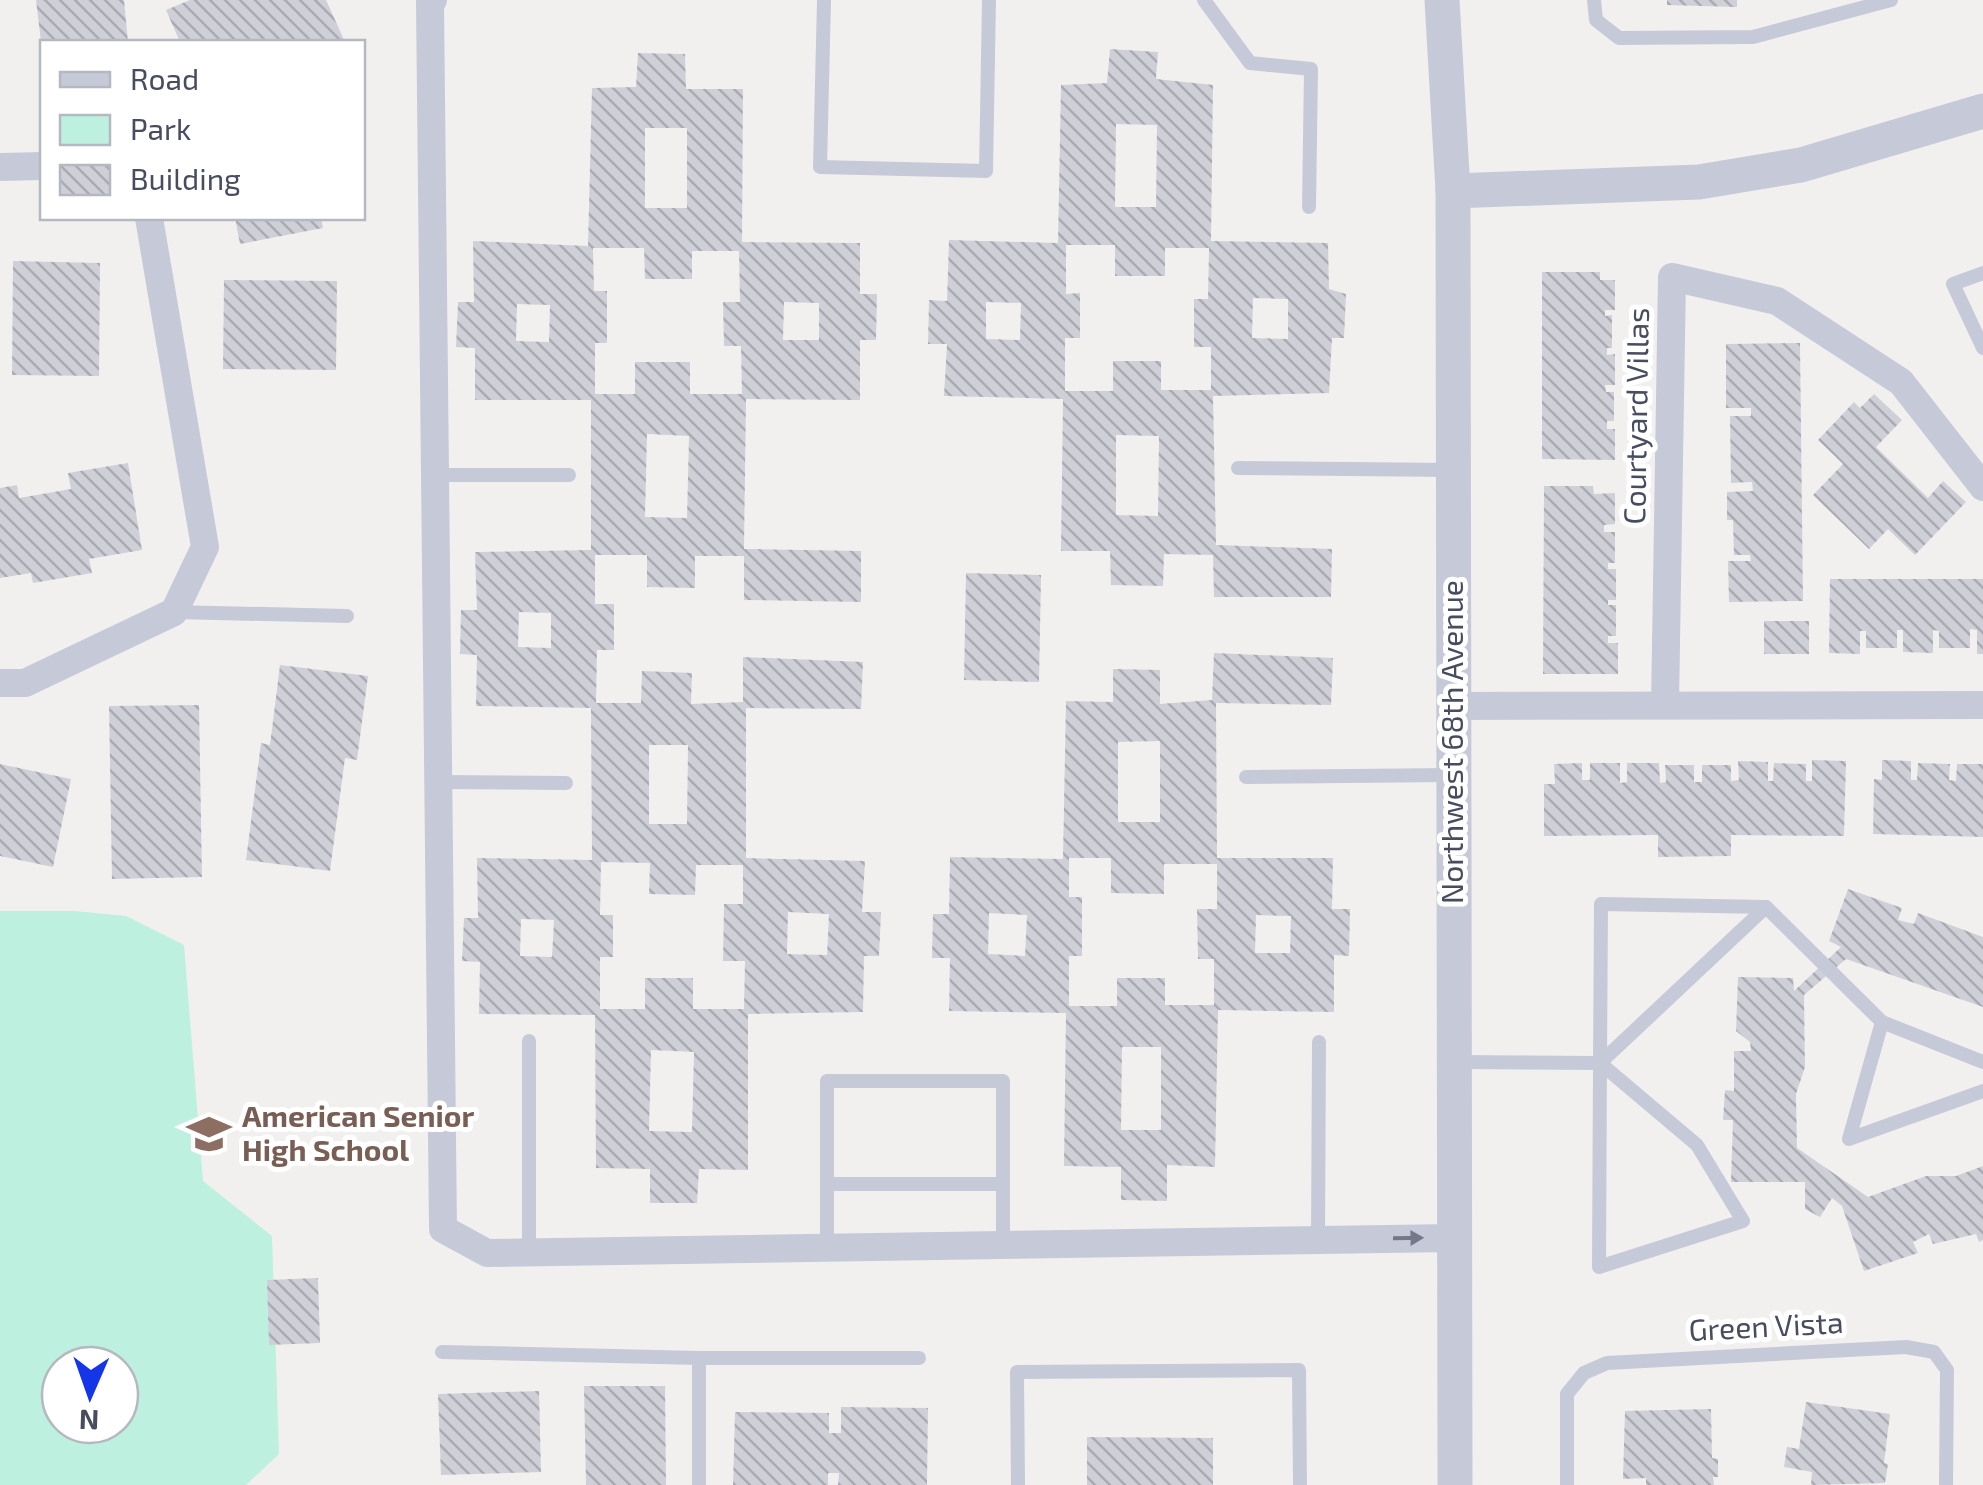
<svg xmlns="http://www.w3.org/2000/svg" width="1983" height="1485" viewBox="0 0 1983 1485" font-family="'Exo 2',sans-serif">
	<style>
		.park { fill: #bdf0df; fill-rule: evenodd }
		.building { fill: url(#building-back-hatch); fill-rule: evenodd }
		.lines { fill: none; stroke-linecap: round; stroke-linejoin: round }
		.service { stroke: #c6cad8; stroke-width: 14 }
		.minor { stroke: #c6cad8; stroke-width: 28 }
		.tertiary { stroke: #c6cad8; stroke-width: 35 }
		.oneway { fill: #737989 }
		.labels { text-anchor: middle; stroke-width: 10; stroke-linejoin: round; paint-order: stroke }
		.street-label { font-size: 30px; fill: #474d5e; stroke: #fff }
		.education-label { font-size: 30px; font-weight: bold; fill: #785e54; stroke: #fff; text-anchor: start }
	</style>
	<defs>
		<pattern id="building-back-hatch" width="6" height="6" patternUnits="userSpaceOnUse" patternTransform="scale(2.5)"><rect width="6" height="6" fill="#cfd0d7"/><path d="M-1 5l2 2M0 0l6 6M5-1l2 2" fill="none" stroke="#aaabb2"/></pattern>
	</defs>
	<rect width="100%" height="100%" fill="#f2f0ef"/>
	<path class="park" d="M0,911h75l51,5 58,29 19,236 69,55 7,218 -33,31h-246zM60,1365h60v60h-60z"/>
	<g class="building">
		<path d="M36,0h88l4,42h-87z"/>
		<path d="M190,0h136l19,42h-165l-14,-32z"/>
		<path d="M1667,0h70v7l-70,-2z"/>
		<path d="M1110,49l48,3 -2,27 57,6 -2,156 117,2 1,46 17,5 -2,44h-12l-3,55 -116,3 3,149 116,4 -1,48h-117l-1,-42 -49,-1 -1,32 -52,-1 -1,-34h-49l2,-152 -119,-3 3,-52h-19l1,-44 18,1 2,-61 109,3 3,-158 46,-2zM1116,124l41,1 -1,82h-41zM1066,245h49v31h50v-28h44l-1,51h-14v48h17v43h-50v-29h-48v30h-48v-53h15v-45l-14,1zM1253,298l35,1v40l-36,-1zM986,302l35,1 -1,37 -34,-1zM1116,435l43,1 -1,80 -42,-1z"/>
		<path d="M638,53l47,1 1,35h57l-1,153 118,1v51h17l-1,46h-16v60l-114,-1 -2,150 117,2v51l-117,-2v-44h-49v32l-48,-1v-32h-52v49h19v46h-17l-1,53h45l1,-32 50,2 -1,31 52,-2v-45l120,5 -2,47 -115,-1v150l119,3 -3,51h19l-2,44h-15l-1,56 -115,2v156l-49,-1 -2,34h-47v-34l-54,-1 -1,-153 -116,-1 1,-52 -18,-1 2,-43h14l-1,-60 115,2 -1,-152 -115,-2 1,-51 -17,-1 1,-44h16l-2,-58 116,-2v-150h-116v-52l-19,-1 2,-45h16l-1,-61 115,5 4,-158 44,-1zM645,128h42v80h-42zM593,248h51l1,31h47v-28h47l1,51h-17l1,44h17l1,48h-52v-32h-55v32h-40v-51h12v-52h-13zM784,302l35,1v37h-36zM517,304l33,1 -1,37 -33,-1zM647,434l42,2 -2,82 -42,-1zM519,612l32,1v35l-33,-1zM649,745h39l-1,79h-38zM601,862l49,1 -1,31 46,1 1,-30h47v39h-19l-1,57h22l-1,48h-51v-31h-48v31h-45v-52h13v-42h-13zM788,912l41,2 -2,41 -40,-1zM521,919l33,1 -2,37 -32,-1zM651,1050l43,2 -2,80 -43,-1z"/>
		<path d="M235,218h86l2,10 -83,16z"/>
		<path d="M13,261l87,2 -1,113 -87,-1z"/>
		<path d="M1542,272h58v8h15v30h-10v6l7,-1v33h-5v7l8,-1v31h-10l1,7h8v29h-7v8h8v31l-73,-1z"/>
		<path d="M224,280l113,1 -1,89 -113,-1z"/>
		<path d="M1800,343l3,258 -74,1 -1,-41h23l-1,-6h-16l-1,-35h-6v-28l26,-1 -1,-9 -21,1 -1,-67h21v-8h-25v-64z"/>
		<path d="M1874,394l28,26 -26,27 52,51 15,-17 23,21 -51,53 -27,-26 -19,20 -56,-54 30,-31 -25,-24 36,-38 6,6z"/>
		<path d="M128,463l14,87 -53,9 3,14 -59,10 -2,-10 -31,5v-90l17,-3 2,13 52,-9 -3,-16z"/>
		<path d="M1544,486h49l1,8 21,-1v31l-11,1v7h11v31h-7v6h8v31h-8v5h8v31h-8v7h10v31h-75z"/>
		<path d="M966,573l75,2 -2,107 -75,-2z"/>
		<path d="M1830,579h153v75h-6v-24l-7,-1v19h-31v-17l-6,-1v23l-30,-1v-22h-6v18h-31v-17h-6v23l-31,-1z"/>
		<rect x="1764" y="621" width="45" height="33"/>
		<path d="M1214,653l119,5 -2,47 -115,-2 1,155h116l-1,51h18l-1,47 -15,-1v57l-116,-2 -3,157 -48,-2v36l-46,-1v-33l-57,-1 2,-153 -117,-2 1,-53h-18l1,-44h16l1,-57 113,2 3,-158 47,1v-33l47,1v34l52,-4zM1160,741v81h-42v-80zM1069,858h42v35l53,1v-30h53v45h-20l1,50h16v46h-49v-27h-48v28h-48v-50h13v-59h-13zM989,913l38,2 -2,41 -37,-2zM1256,915l35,1 -1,37h-35zM1122,1047h39v83h-40z"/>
		<path d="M280,665l88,11 -11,84 -12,-2 -15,113 -84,-11 15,-117 9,2z"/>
		<path d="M199,705l3,172 -90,2 -3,-173z"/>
		<path d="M1812,760l34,1 -2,75 -113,-1v21l-73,1v-22l-114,1v-52h11l-1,-20 28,-1v17h8v-17h30v20l7,-1v-19h32l1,20 6,-1 -1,-17h29v17h8v-17h29v16l8,-1 -1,-19 30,1v19h5l1,-18 32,1v17h6z"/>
		<path d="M1882,760l29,1v19h6l1,-17 32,1 -1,16 7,1 1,-17h26v73l-110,-3 1,-55 8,1z"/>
		<path d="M0,764l71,15 -18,88 -53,-11z"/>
		<path d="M1848,889l54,19 -4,12 16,4 4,-11 65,24v70l-137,-48 -42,36 1,72 -9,27 1,54 71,49 58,-21h30l27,-10v74l-4,2 -3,-8 -43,10 -4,-10 -16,8 5,11 -54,18 -22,-65 -10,-8 -12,19 -15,-8v-27h-74l2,-62h-10l2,-30 9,1v-40h17l-1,-9 -14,-11 2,-54 55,1 1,13 47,-44 -12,-6z"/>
		<path d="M318,1278l2,65 -51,2 -2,-65z"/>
		<path d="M584,1386h81l1,99h-80z"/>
		<path d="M539,1391l2,81 -100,3 -3,-81z"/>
		<path d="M1806,1402l84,12 -6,49 4,1 -3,19 -74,2 1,-13 -28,-5 3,-20 12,2z"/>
		<path d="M841,1407l87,1 -1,77h-89l1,-12h-11v12h-95l2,-73 94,1v20h12z"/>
		<path d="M1711,1409l1,49 6,1v18h-5l1,8h-68v-7l-23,1 2,-68z"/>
		<path d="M1087,1437l126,1v47h-126z"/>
	</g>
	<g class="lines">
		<g class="service">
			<path d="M824,0l-4,167 166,4 3,-171"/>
			<path d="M1204,0l46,63 61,6 -2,138"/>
			<path d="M1594,0l2,20 23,18 134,-1 138,-37"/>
			<path d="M1983,273l-30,11 30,64"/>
			<path d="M1238,468l214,2"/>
			<path d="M435,475h134"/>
			<path d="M174,612l173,4"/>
			<path d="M1246,777l206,-2"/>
			<path d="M438,782l128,1"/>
			<path d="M1601,904l165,3 -166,156z"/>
			<path d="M1766,907l116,115 101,40"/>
			<path d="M1882,1022l-33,117 134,-48"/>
			<path d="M1457,1062l143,1 -1,204 144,-46 -46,-76 -97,-82"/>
			<path d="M827,1184h176"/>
			<path d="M1318,1240l1,-198"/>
			<path d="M827,1247v-166h176v164"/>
			<path d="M529,1252v-211"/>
			<path d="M442,1352l257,6v127"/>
			<path d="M699,1358h220"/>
			<path d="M1018,1485l-1,-113 282,-2 1,115"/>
			<path d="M1567,1485v-91l17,-21 23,-10 299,-16 28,5 13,18 -1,115"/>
		</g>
		<g class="minor">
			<path d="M433,0l-3,2 13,1227 44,24 966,-15"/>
			<path d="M0,167l42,-1"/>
			<path d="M0,683h25l149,-71 31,-65 -56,-329"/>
			<path d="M1665,705l7,-428 105,24 124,81 82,105"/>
			<path d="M1452,706l531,-1"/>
		</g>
		<g class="tertiary">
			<path d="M1442,0l11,191 2,1294"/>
			<path d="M1453,191l246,-9 102,-17 182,-54"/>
		</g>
	</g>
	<defs><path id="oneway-solid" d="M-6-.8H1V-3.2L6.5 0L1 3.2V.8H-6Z" transform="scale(2.5)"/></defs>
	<use class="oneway" href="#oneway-solid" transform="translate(1408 1238) rotate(-1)"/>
	<defs>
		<g id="school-bare" transform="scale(3.45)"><path d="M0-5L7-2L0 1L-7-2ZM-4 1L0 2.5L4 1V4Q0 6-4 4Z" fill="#8d6e63" stroke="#fff" stroke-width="2.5" paint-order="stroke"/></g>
	</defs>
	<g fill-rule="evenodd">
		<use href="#school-bare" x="209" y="1134"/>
	</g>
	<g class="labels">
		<g class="street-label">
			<text transform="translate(1637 416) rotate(-89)" y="10">Courtyard Villas</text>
			<text transform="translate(1453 742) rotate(-90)" y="10">Northwest 68th Avenue</text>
			<text transform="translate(1766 1327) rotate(-3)" y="10">Green Vista</text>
		</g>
		<g class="education-label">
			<text x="242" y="1127">American Senior<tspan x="242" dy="34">High School</tspan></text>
		</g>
	</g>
	<rect x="40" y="40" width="325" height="180" fill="#ffffff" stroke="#b5b8bf" stroke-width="2.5"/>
	<rect x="60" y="72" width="50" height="15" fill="#c6cad8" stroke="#b5b8bf" stroke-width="2.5"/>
	<text x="130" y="90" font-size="30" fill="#474d5e">Road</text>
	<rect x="60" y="115" width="50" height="30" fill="#bdf0df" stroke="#b5b8bf" stroke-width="2.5"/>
	<text x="130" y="140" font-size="30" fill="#474d5e">Park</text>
	<rect x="60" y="165" width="50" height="30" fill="url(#building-back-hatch)" stroke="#b5b8bf" stroke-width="2.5"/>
	<text x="130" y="190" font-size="30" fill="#474d5e">Building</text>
	<g transform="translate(90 1395) rotate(182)"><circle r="48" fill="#ffffff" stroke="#b5b8bf" stroke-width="2.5"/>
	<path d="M0-8L18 38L0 25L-18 38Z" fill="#1436e8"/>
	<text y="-15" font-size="28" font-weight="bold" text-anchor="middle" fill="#474d5e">N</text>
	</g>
</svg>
